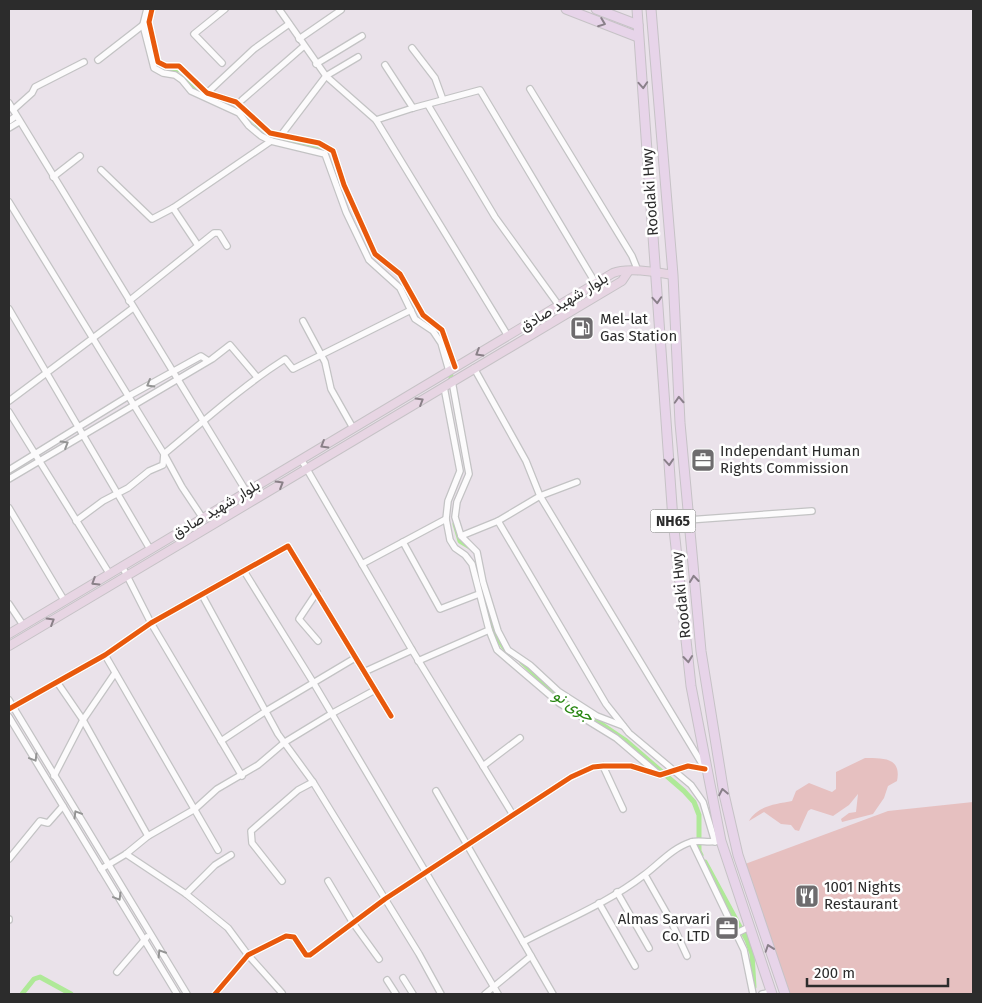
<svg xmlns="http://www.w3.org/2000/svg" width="982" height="1003" viewBox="0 0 982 1003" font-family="'Fira Sans',Vazirmatn,sans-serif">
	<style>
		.green { fill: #e6c0c0 }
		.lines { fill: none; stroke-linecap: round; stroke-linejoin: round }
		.canal { stroke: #afe998; stroke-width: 5 }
		.minor-casing { stroke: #c3c3c4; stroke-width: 8 }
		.major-casing { stroke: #c6c2c6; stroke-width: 10 }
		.highway-casing { stroke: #c6c2c6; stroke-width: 11 }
		.minor { stroke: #fcfbfc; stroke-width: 5.5 }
		.major { stroke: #e7d5e3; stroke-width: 8 }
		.highway { stroke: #e7d4e9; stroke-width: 9 }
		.cycleway-casing { stroke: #fff; stroke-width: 8 }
		.cycleway { stroke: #e8590c; stroke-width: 5 }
		.oneway { stroke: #8a808a }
		.oneway2 { stroke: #8a8088 }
		.oneway3 { stroke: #949494 }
		.labels { text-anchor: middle; stroke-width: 5; stroke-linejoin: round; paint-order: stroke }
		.shield { fill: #fff; stroke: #6b6b6b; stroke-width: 1 }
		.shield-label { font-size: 14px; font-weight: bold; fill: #2c2c2c }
		.street-label { font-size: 15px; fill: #2c2c2c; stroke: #fff }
		.poi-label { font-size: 15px; fill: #2c2c2c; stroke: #fff; text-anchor: start }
		.water-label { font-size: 16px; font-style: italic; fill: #288611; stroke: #fff }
	</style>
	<rect width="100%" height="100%" fill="#eae2ea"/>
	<g class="green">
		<path d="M865,758c17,0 37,-1 32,23l-9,5 -4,12 -11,16 -31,8 -1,-3 8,-6 7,-1 2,-18 -9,11 -16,11 -22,-7 -3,2 -9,20 -4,-1 -4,-5 -10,-1 -17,-12 -15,9c8,-15 27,-17 43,-20l4,-10 13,-8 23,9 4,-3v-17z"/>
		<path d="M973,802v192h-186l-42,-130 143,-53z"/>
	</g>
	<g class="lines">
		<g class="canal">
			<path d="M154,58l6,10 21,2 20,24"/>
			<path d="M211,99l20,2"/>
			<path d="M247,114c22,27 50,31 83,36"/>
			<path d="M448,353l4,32"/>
			<path d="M455,524l5,17 10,6"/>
			<path d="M485,598l9,36 12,16"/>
			<path d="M522,662l29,28 74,50 59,51 10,11 5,13v36l2,4"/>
			<path d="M705,862l42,78 5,14 2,33"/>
			<path d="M22,994l12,-15 6,-2 31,17"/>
		</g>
		<g class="minor-casing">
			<g id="minor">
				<path d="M152,9l-3,13 9,40 8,4h13l28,27 29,9 34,31 49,10 14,8 11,34 31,69 25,20 23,41 19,15 13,37"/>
				<path d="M279,9l47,67 50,44 132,216"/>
				<path d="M143,25l11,43 9,5 12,2 7,5 9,11 48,22 10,13 12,10 10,5 54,13 21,58 23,48 31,28 15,31 18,12 8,12 8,28"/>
				<path d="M299,39l42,-29"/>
				<path d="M412,48l23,30 8,22"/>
				<path d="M98,60l45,-35 4,-16"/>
				<path d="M222,63l-28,-29 31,-25"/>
				<path d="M316,64l46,-28"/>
				<path d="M385,65l28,43"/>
				<path d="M530,89l102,167 6,15"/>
				<path d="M206,94l48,-45 35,-25"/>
				<path d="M242,100l62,-54"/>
				<path d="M9,103l237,388"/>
				<path d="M428,105l67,112 70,97"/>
				<path d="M13,110l19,-17 3,-6 49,-25"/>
				<path d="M376,120l37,-12 67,-18 116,194"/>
				<path d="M9,121l7,-5"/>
				<path d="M9,128l10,-6"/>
				<path d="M282,134l44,-58 32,-19"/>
				<path d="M101,170l51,49 21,-11 98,-67"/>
				<path d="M53,177l27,-21"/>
				<path d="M9,202l155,252 18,33 20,30"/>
				<path d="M173,208l24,36"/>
				<path d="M129,301l85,-68h5l8,13"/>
				<path d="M9,309l141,240"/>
				<path d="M303,321l22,41 6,27 22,39"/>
				<path d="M474,368l52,93 14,35 164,271"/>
				<path d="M452,381l17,93 -12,28 -2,15 6,19 16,16 6,30 15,49 10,19 22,15 28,26 39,25 26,10"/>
				<path d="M444,387l16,84 -12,30 -2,18 4,21 5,8 10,7 7,9 17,66 8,20 62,53 57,35 40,34"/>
				<path d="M9,401l124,-93"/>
				<path d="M9,412l100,161"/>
				<path d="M301,459l111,191 101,165"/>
				<path d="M9,470l118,-73 74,-41 6,4"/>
				<path d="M9,479l203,-120 18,-14 27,32"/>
				<path d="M9,508l55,92"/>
				<path d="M688,520l124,-9"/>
				<path d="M76,521l27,-20 25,-13 21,-17 14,-6 1,-11c39,-32 77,-67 121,-95l8,10 118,-59"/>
				<path d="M498,521l108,183 23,29 62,52 12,17 12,40"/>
				<path d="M461,536l37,-15 42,-25 37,-14"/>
				<path d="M403,542l37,67 39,-15"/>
				<path d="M362,564l84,-45"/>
				<path d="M122,566l29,57 91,153"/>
				<path d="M244,571l69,111 185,312"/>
				<path d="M317,592l-18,27 19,22"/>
				<path d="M202,595l76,139 35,48 106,172 22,40"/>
				<path d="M9,604l14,21"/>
				<path d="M105,655l113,195"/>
				<path d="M418,661l71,-31"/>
				<path d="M364,672l48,-22"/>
				<path d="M57,682l26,38 65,116"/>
				<path d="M9,700l178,294"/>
				<path d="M9,709l96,-54 46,-32 137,-77 103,170"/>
				<path d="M9,717l168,277"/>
				<path d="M221,741l45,-30 89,-53"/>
				<path d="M483,766l37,-28"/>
				<path d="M603,766l20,43"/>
				<path d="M54,776l29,-56 32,-47"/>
				<path d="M436,791l117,203"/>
				<path d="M692,842l52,108 9,44"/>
				<path d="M126,854l60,40 42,34 20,27 34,38"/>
				<path d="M9,859l31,-38 8,2 15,-17"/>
				<path d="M101,869l25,-15 22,-18 47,-27 22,-20 41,-24 27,-23 46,-28 44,-24"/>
				<path d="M645,875l25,44 17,37"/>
				<path d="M282,881l-30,-38 -1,-12 47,-41 15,-8"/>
				<path d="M328,881l25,42 26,36"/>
				<path d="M617,892l32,56"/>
				<path d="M186,894l29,-29 16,-10"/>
				<path d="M599,903l36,63"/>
				<path d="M9,919v1"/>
				<path d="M737,933l12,-6"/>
				<path d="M523,942c40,-21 85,-39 121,-67 15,-11 28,-27 47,-33 8,-2 18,1 27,-1"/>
				<path d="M117,972l30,-35"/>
				<path d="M403,978l10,16"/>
				<path d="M387,980l9,14"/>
				<path d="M215,994l33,-39 38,-19 8,1 12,18h4l75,-56 186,-122 22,-10 10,-1h28l29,9 28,-9 17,3"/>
				<path d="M485,994l46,-38"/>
				<path d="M762,994l9,-2"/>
			</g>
		</g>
		<g class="major-casing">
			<g id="major">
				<path d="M9,634l604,-361c15,-6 44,-1 60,2"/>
				<path d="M9,646l613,-365 6,-9"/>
			</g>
		</g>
		<g class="highway-casing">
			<g id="highway">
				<path d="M566,9l72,28"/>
				<path d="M596,9l42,16"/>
				<path d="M637,9l36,511 18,166 30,155 51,153"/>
				<path d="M651,9l22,266 7,148 21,228 23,143 14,61 47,139"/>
			</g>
		</g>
		<use href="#minor" class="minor"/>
		<use href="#major" class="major"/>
		<use href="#highway" class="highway"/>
		<g class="cycleway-casing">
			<g id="cycleway">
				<path d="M152,9l-3,13 9,40 8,4h13l28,27 29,9 34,31 49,10 14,8 11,34 31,69 25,20 23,41 19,15 13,37"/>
				<path d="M9,709l96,-54 46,-32 137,-77 103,170"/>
				<path d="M215,994l33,-39 38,-19 8,1 12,18h4l75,-56 186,-122 22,-10 10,-1h28l29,9 28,-9 17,3"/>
			</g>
		</g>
		<use href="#cycleway" class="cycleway"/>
	</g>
	<defs><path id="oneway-chevron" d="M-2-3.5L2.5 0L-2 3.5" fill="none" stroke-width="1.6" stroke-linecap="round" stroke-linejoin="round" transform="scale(1.25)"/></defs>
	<g class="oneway">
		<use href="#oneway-chevron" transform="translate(602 23) rotate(21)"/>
		<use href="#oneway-chevron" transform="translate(643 85) rotate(86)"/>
		<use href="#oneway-chevron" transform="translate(657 300) rotate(86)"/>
		<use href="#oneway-chevron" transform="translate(679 400) rotate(-93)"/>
		<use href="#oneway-chevron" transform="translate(669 462) rotate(86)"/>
		<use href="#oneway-chevron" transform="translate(694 579) rotate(-96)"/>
		<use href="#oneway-chevron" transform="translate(688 659) rotate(84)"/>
		<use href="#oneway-chevron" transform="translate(723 792) rotate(-101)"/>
		<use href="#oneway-chevron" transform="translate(769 948) rotate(-109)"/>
	</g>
	<g class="oneway2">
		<use href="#oneway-chevron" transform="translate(479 353) rotate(149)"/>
		<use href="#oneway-chevron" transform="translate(420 401) rotate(-31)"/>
		<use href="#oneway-chevron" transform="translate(324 445) rotate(149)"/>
		<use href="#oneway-chevron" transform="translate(280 484) rotate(-31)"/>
		<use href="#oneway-chevron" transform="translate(95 582) rotate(148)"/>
		<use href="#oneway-chevron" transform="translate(51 621) rotate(-31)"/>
	</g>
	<g class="oneway3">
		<use href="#oneway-chevron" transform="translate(150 384) rotate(150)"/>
		<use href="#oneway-chevron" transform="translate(65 444) rotate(-31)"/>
		<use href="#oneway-chevron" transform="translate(34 758) rotate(59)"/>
		<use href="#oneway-chevron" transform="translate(77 814) rotate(-121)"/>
		<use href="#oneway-chevron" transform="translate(118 897) rotate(59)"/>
		<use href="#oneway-chevron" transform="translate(161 953) rotate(-122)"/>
	</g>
	<defs>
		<g id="fuel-square" transform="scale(1.25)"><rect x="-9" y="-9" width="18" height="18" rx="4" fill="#6e6c6e" stroke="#fff"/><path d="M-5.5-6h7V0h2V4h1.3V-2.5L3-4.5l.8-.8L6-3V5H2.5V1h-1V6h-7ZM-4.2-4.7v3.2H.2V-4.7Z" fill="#fff"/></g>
		<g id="office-square" transform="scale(1.25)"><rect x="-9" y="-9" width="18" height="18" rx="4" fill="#6e6c6e" stroke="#fff"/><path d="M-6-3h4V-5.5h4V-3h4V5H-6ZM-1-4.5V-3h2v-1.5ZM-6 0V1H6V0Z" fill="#fff"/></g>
		<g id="restaurant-square" transform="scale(1.25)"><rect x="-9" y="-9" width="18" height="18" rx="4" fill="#6e6c6e" stroke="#fff"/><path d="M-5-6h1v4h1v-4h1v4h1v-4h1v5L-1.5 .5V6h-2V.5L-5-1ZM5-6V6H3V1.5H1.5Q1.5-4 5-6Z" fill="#fff"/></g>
	</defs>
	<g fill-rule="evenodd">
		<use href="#fuel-square" x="582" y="328"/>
		<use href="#office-square" x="703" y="460"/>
		<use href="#restaurant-square" x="807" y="896"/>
		<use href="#office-square" x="727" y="928"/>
	</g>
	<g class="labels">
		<rect class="shield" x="650.5" y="509.5" width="45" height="23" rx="4"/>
		<g class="shield-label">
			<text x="673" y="526">NH65</text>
		</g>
		<g class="street-label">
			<text transform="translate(650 192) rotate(-94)" y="5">Roodaki Hwy</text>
			<text transform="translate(564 302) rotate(-31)" y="5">بلوار شهید صادق</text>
			<text transform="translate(216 509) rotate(-31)" y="5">بلوار شهید صادق</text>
			<text transform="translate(681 595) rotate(-96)" y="5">Roodaki Hwy</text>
		</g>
		<g class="poi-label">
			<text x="600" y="324">Mel-lat<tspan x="600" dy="17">Gas Station</tspan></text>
			<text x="720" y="456">Independant Human<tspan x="720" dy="17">Rights Commission</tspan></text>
			<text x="824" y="892">1001 Nights<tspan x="824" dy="17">Restaurant</tspan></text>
			<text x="710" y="924" text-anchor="end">Almas Sarvari<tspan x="710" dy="17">Co. LTD</tspan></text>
		</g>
		<g class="water-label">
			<text transform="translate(574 705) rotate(34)" y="6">جوی نو</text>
		</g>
	</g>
	<rect width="982" height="1003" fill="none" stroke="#2c2c2c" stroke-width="20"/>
	<path d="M807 978v8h141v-8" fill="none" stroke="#2c2c2c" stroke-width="2.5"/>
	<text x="814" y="978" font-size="15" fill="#2c2c2c" stroke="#ffffff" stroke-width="4" paint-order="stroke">200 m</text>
</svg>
